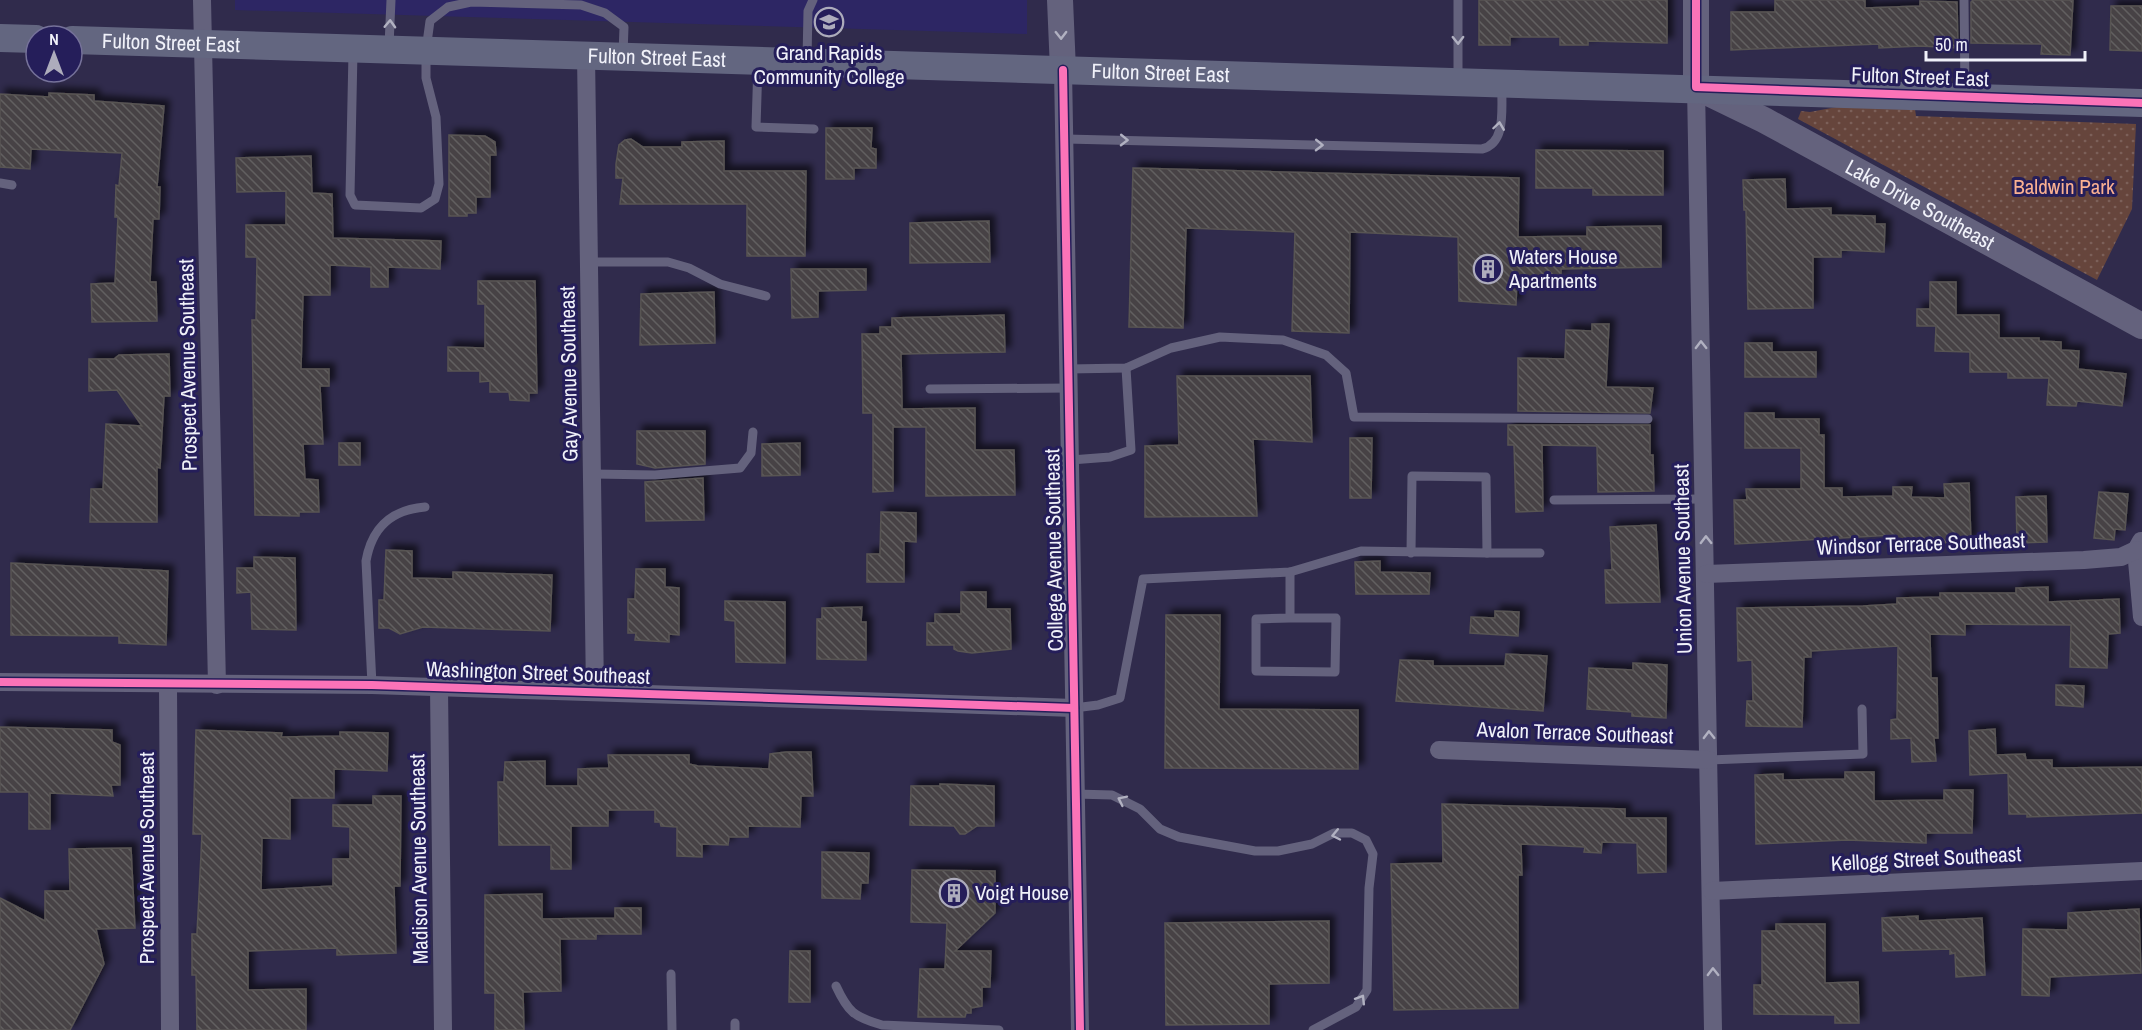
<svg xmlns="http://www.w3.org/2000/svg" width="2142" height="1030" viewBox="0 0 2142 1030" font-family="'Archivo Narrow',sans-serif">
	<style>
		.built { fill: #2d2664 }
		.park { fill: url(#park-dots) }
		.building { fill: url(#building-back-hatch); stroke: #585453; stroke-width: 1.5; filter: url(#shadow) }
		.lines { fill: none; stroke-linecap: round; stroke-linejoin: round }
		.lane { stroke: #64627d; stroke-width: 9 }
		.street { stroke: #64627d; stroke-width: 18 }
		.secondary { stroke: #64627d; stroke-width: 26 }
		.primary { stroke: #636680; stroke-width: 28 }
		.cycleway-casing { stroke: #251e5a; stroke-width: 11 }
		.cycleway { stroke: #fb73b8; stroke-width: 8 }
		.oneway { stroke: #b1b1c1 }
		.labels { text-anchor: middle; stroke-width: 6; stroke-linejoin: round; paint-order: stroke }
		.street-label { font-size: 21px; fill: #f0f1f9; stroke: #251e5a }
		.poi-label { font-size: 21px; fill: #f0f1f9; stroke: #251e5a; text-anchor: start }
		.park-label { font-size: 21px; fill: #fab091; stroke: #251e5a }
	</style>
	<defs>
		<pattern id="park-dots" width="8" height="8" patternUnits="userSpaceOnUse" patternTransform="scale(1.5)"><rect width="8" height="8" fill="#66453c"/><path d="M2 2h.1M6 6h.1" fill="none" stroke="#7c6059" stroke-width="1.8" stroke-linecap="round"/></pattern>
		<pattern id="building-back-hatch" width="6" height="6" patternUnits="userSpaceOnUse" patternTransform="scale(1.5)"><rect width="6" height="6" fill="#474344"/><path d="M-1 5l2 2M0 0l6 6M5-1l2 2" fill="none" stroke="#625f60"/></pattern>
		<filter id="shadow"><feDropShadow dx="5.5" dy="-5.5" stdDeviation="3" flood-color="#0009"/></filter>
	</defs>
	<rect width="100%" height="100%" fill="#302b4c"/>
	<path class="built" d="M235,0h792v34l-792,-24z"/>
	<path class="park" d="M1842,106l73,3 1,7 220,8 -4,85 -35,71 -299,-161 3,-8 9,1z"/>
	<g class="building">
		<path d="M1479,0h188v43l-79,-2v4h-28v-8h-50v8h-31z"/>
		<path d="M1775,0h90v8l55,-2v-5l37,1 1,46 -38,-2 -41,2v-4l-148,6v-38h44z"/>
		<path d="M1973,0h100l-3,55 -29,-1 1,-10 -71,-1v-41z"/>
		<path d="M2111,6h31v45l-32,-1z"/>
		<path d="M49,93l45,2v6l70,5 -7,81h3l-1,32h-6l-3,63h6l1,39 -65,1 -1,-38 24,-1 3,-66h-3l1,-32 3,1 3,-33 -91,-4 -1,20 -30,-2v-73l49,3z"/>
		<path d="M826,128h46l-1,20 5,1v19h-22v11h-28z"/>
		<path d="M449,135l36,1 10,6 1,13h-6v42h-14v16h-9v3h-18z"/>
		<path d="M631,139l12,8h39v-5l42,-1v30h82l-1,85h-58v-52h-127l3,-26h-7v-14l3,-19 6,-5z"/>
		<path d="M1536,150l127,1v44h-70v-7h-57z"/>
		<path d="M311,156l1,37 20,1 1,44 108,3 -1,28 -52,-2v20h-17v-20l-41,-2v30h-27l-2,74h28v17h-9l3,58h-20l2,35 13,1 1,32h-20v4l-44,-1 -3,-195h4l1,-63h-11v-32h40v-34l-49,1 -1,-34z"/>
		<path d="M1133,168l386,10 -1,59 69,-1v-9l74,-1v41l-100,2v7l-44,1 -1,28 -57,-4 -1,-64 -108,-5 -1,101 -57,-2 3,-99 -109,-4 -3,100 -54,-1z"/>
		<path d="M1785,179l1,30 45,-1v7l44,1v8h10l-1,28 -43,-2v7h-28v51l-65,1 -2,-99h-2l-1,-30z"/>
		<path d="M989,221l1,41 -80,1v-40z"/>
		<path d="M791,269h75v21l-48,1v26l-26,1z"/>
		<path d="M478,281h57l2,112h-8v8l-19,-1 -1,-8h-19v-11l-10,1v-11h-32v-24l37,1v-44h-7z"/>
		<path d="M1930,282h26v33h43v23h40v3l22,1v8l18,1 -1,18 48,5 -4,32 -45,-5 -1,5 -29,-1 2,-27h-41v-6h-38v-20l-35,-1 1,-25h-19v-17h13z"/>
		<path d="M714,292l1,51 -75,2 1,-51z"/>
		<path d="M1004,315l1,37 -104,2 1,48v7l73,-1v42h39l1,45 -89,1v-69h-33v64l-20,1v-79h-10l-1,-79h18v-7h12v-9z"/>
		<path d="M1592,324h17l-3,63 47,1 -3,25 -132,-2v-53l47,1 1,-29 26,1z"/>
		<path d="M1745,343h27v9h44v25h-71z"/>
		<path d="M169,354l1,42h-6l-4,72 -3,-1v55h-67l1,-33h12l3,-65 36,2 -25,-36 -28,1v-32h25l5,-4z"/>
		<path d="M1177,376h133l2,66 -59,-3 4,77 -112,1v-71l34,-1z"/>
		<path d="M1745,413h29v6h45v16h5v53h18v9l51,-1v-9h19l-1,10 34,1 -1,-14 25,-1 2,59 -34,1v-3l-44,-1v-4l-158,9 -1,-44h13l-1,-11h55v-41h-56z"/>
		<path d="M1508,425h142v30h3l1,36 -56,1 -1,-46 -55,-1 1,66 -27,1 -2,-67h-6z"/>
		<path d="M637,431h68v33l-50,4 -18,-4z"/>
		<path d="M1350,438h22l-1,60h-21z"/>
		<rect x="339" y="443" width="21" height="22"/>
		<path d="M800,443v32l-38,1v-32z"/>
		<path d="M703,478l1,42 -58,1 -1,-39z"/>
		<path d="M2099,492l29,2 -3,36 -10,-1 -1,11 -20,-2z"/>
		<path d="M2046,496l1,46 -30,1 -1,-46z"/>
		<path d="M881,512l35,1v29l-12,-1v41h-37v-28h13z"/>
		<path d="M1656,525l4,77 -54,1 -1,-33h7l-2,-43z"/>
		<path d="M386,550l26,1v27l41,1v-7l99,3 -2,56 -127,-4 -23,7 -11,-6h-10v-28h5z"/>
		<path d="M254,557l41,1 1,72 -44,-1 -1,-37 -14,1v-25h17z"/>
		<path d="M1380,561v11l50,1 -1,21h-73l-1,-32z"/>
		<path d="M11,563l157,8 -2,74 -47,-2v-7l-108,-1z"/>
		<path d="M636,569h29v18l14,1v47l-10,-1v8l-34,-2 1,-7h-8v-34h7z"/>
		<path d="M2048,587v15l71,-3 1,34 -12,1 -1,34 -37,-1 1,-42 -106,-1v11l-35,-1 1,44h6l1,60h-4l2,23 -24,1 -1,-24 -20,1v-19l6,-1 1,-73 -87,5v6h-7l-2,70 -56,-1 1,-25h6l-1,-41 -14,1 -1,-53 126,-2 34,-2v-6l43,-1v-4h76v-5z"/>
		<path d="M961,592h25v17h24l1,40 -39,4 -14,-2 -4,-2v-4h-27v-22h8v-9h26z"/>
		<path d="M725,601l60,1v61l-49,-1 -1,-41 -10,-1z"/>
		<path d="M862,607l-1,15h5v38l-49,-1v-40h5v-11z"/>
		<path d="M1495,611l24,1 -1,24 -48,-3 1,-16 24,1z"/>
		<path d="M1166,615h54l-1,94 139,1v59l-193,-1z"/>
		<path d="M1506,654l41,2 -4,55 -147,-10 4,-41 33,1v5h72z"/>
		<path d="M1633,663l34,2 -1,53 -34,-2v-4l-45,-3 2,-41 44,2z"/>
		<path d="M2056,685l28,1 -1,21 -27,-2z"/>
		<path d="M0,727l112,3v12l8,3v40h-9l2,11 -63,-3v36h-21v-37h-29z"/>
		<path d="M1995,729l1,26 29,-1 1,6h26v8l90,-1v46l-115,4v-3h-18l-1,-41 -38,2 -1,-44z"/>
		<path d="M196,730l86,3 -1,4 59,-1v-4l48,1 -1,38 -53,-2v29h-44v41l-28,-1 -1,52 72,-4v-27h17v-32l-17,-1v-21h40v-9h28l-1,90h-6l2,67 -59,2v-7l-89,3v39l58,-1v41h-109l-1,-55h-4v-41h5l5,-100h-9z"/>
		<path d="M786,752h25l2,44h-12l-1,31 -52,-1v11h-19l-1,8 -26,-1v13l-25,-1v-29l-16,-1 -1,-4h-5v-12h-47v16h-37v43h-20v-24h-52l-1,-63h6l1,-20 40,-1v25h33v-17l31,-1 -1,-13h81v9l9,2 71,3 1,-15z"/>
		<path d="M1845,772h29v29l70,-1v-10h29l-1,43h-46v10l-79,-3 -91,4 -1,-69 28,-1v6l62,-1z"/>
		<path d="M940,784l54,2v40h-17l-12,8h-5l-6,-8 -44,-1 1,-39h29z"/>
		<path d="M1442,804l183,5v9h41v54l-28,1 -1,-30 -35,-1 -1,11 -17,-1 1,-5 -64,-3 1,31h-4v133l-124,2 -3,-146 52,-1z"/>
		<path d="M131,848l4,80 -39,1 8,35 -34,66h-70v-132l45,23v-30h25l-1,-42z"/>
		<path d="M822,852l47,1 -1,30h-7l-1,16 -38,-1z"/>
		<path d="M912,870l83,1v42l-40,38h36l-1,36h-8v19l-11,2v5h-5l-1,4h-47l2,-48h25l2,-46 -36,-1z"/>
		<path d="M542,894v25l73,-1v-10h26v26h-45v5h-36l1,52 -38,1 1,38h-29v-37h-10v-98z"/>
		<path d="M2139,909l2,64 -91,4 -1,19 -27,-1 1,-66 45,1v-17z"/>
		<path d="M1918,916v5l64,-3 3,57 -29,2 -1,-24 -5,1v-5l-67,2 -1,-33z"/>
		<path d="M1329,921v62l-60,1v40l-103,1 -1,-102z"/>
		<path d="M1776,924h49v59l33,-1 1,41h-24v-8l-81,-1v-29h8v-54h14z"/>
		<path d="M790,951h20v51h-21z"/>
	</g>
	<g class="lines">
		<g class="lane">
			<path d="M1964,0l1,94"/>
			<path d="M389,46l2,-46"/>
			<path d="M353,52l-3,143 5,10 66,3 14,-9 4,-15 -3,-67 -10,-39v-28l4,-29 18,-14 23,-5 110,3 24,8 19,14 -1,27"/>
			<path d="M807,59l1,-48 5,-11"/>
			<path d="M758,63l-2,64 58,2"/>
			<path d="M1458,79v-79"/>
			<path d="M1066,139l416,10c25,-6 19,-41 20,-61"/>
			<path d="M0,183l12,2"/>
			<path d="M589,262h79l21,6 31,16 46,12"/>
			<path d="M1069,369l57,-1 45,-20 49,-11 63,3 43,15 20,18 8,44 294,2"/>
			<path d="M930,389l140,-1"/>
			<path d="M1071,460l39,-3 21,-7 -5,-82"/>
			<path d="M593,474l62,1 85,-7 11,-15 2,-21"/>
			<path d="M1554,500l151,-1"/>
			<path d="M1487,553h53"/>
			<path d="M1290,572v46l-34,1v52l79,1 1,-54h-46"/>
			<path d="M372,685l-6,-124c6,-34 25,-51 59,-54"/>
			<path d="M1074,708l24,-3 22,-7 23,-119 147,-7 71,-21 126,2 -1,-76 -74,-1 -1,77"/>
			<path d="M1709,760l154,-6 -1,-45"/>
			<path d="M1075,794l37,1 28,14 20,20 19,8 76,14h23l34,-7 22,-11h18l14,7 7,14 -4,34 -2,102 -11,17 -43,23"/>
			<path d="M671,974l1,56"/>
			<path d="M836,986c12,26 18,31 46,39l117,5"/>
			<path d="M735,1030v-7"/>
		</g>
		<g class="street">
			<path d="M202,0l15,685"/>
			<path d="M586,55l9,637"/>
			<path d="M1063,70l17,960"/>
			<path d="M1696,87l17,943"/>
			<path d="M2141,541l-5,9 6,67"/>
			<path d="M1706,574l378,-14 37,-3 15,-7"/>
			<path d="M0,682l372,3 702,23"/>
			<path d="M168,685l2,345"/>
			<path d="M439,688l4,342"/>
			<path d="M1439,750l270,10"/>
			<path d="M1712,891l430,-20"/>
		</g>
		<g class="secondary">
			<path d="M1060,0l3,70"/>
			<path id="s1" d="M1696,0v87l68,33 378,206"/>
		</g>
		<g class="primary">
			<path d="M0,38l36,1"/>
			<path id="s2" d="M72,40l2070,63"/>
		</g>
		<g class="cycleway-casing">
			<g id="cycleway">
				<path d="M1696,0v87l446,16"/>
				<path d="M1063,70l17,960"/>
				<path d="M0,682l372,3 702,23"/>
			</g>
		</g>
		<use href="#cycleway" class="cycleway"/>
	</g>
	<defs><path id="oneway-chevron" d="M-2-3.5L2.5 0L-2 3.5" fill="none" stroke-width="1.6" stroke-linecap="round" stroke-linejoin="round" transform="scale(1.5)"/></defs>
	<g class="oneway">
		<use href="#oneway-chevron" transform="translate(390 24) rotate(-88)"/>
		<use href="#oneway-chevron" transform="translate(1061 35) rotate(89)"/>
		<use href="#oneway-chevron" transform="translate(1458 40) rotate(89)"/>
		<use href="#oneway-chevron" transform="translate(1499 126) rotate(-82)"/>
		<use href="#oneway-chevron" transform="translate(1124 140) rotate(1)"/>
		<use href="#oneway-chevron" transform="translate(1319 145) rotate(1)"/>
		<use href="#oneway-chevron" transform="translate(1701 345) rotate(-91)"/>
		<use href="#oneway-chevron" transform="translate(1706 540) rotate(-91)"/>
		<use href="#oneway-chevron" transform="translate(1709 735) rotate(-91)"/>
		<use href="#oneway-chevron" transform="translate(1122 800) rotate(-154)"/>
		<use href="#oneway-chevron" transform="translate(1336 835) rotate(168)"/>
		<use href="#oneway-chevron" transform="translate(1713 972) rotate(-91)"/>
		<use href="#oneway-chevron" transform="translate(1361 999) rotate(-58)"/>
	</g>
	<defs>
		<g id="university-ring" transform="scale(1.5)"><circle r="9.5" fill="#251e5a" stroke="#adacbc" stroke-width="1.5"/><path d="M0-5L7-2L0 1L-7-2ZM-4 1L0 2.5L4 1V4Q0 6-4 4Z" fill="#adacbc"/></g>
		<g id="building-ring" transform="scale(1.5)"><circle r="9.5" fill="#251e5a" stroke="#adacbc" stroke-width="1.5"/><path d="M-4-6H4V6H1V3H-1V6H-4ZM-2.5-4.3h1.7v1.8h-1.7ZM.8-4.3h1.7v1.8H.8ZM-2.5-1h1.7V.8h-1.7ZM.8-1h1.7V.8H.8Z" fill="#adacbc"/></g>
	</defs>
	<g fill-rule="evenodd">
		<use href="#university-ring" x="829" y="22"/>
		<use href="#building-ring" x="1488" y="269"/>
		<use href="#building-ring" x="954" y="893"/>
	</g>
	<g class="labels">
		<g class="street-label">
			<text dy="7" stroke="none"><textPath href="#s2" startOffset="99">Fulton Street East</textPath></text>
			<text dy="7" stroke="none"><textPath href="#s2" startOffset="585">Fulton Street East</textPath></text>
			<text dy="7" stroke="none"><textPath href="#s2" startOffset="1089">Fulton Street East</textPath></text>
			<text transform="translate(1920 77) rotate(2)" y="7">Fulton Street East</text>
			<text dy="7" stroke="none"><textPath href="#s1" startOffset="340">Lake Drive Southeast</textPath></text>
			<text transform="translate(188 365) rotate(-91)" y="7">Prospect Avenue Southeast</text>
			<text transform="translate(569 374) rotate(-91)" y="7">Gay Avenue Southeast</text>
			<text transform="translate(1921 544) rotate(-2)" y="7">Windsor Terrace Southeast</text>
			<text transform="translate(1054 550) rotate(-91)" y="7">College Avenue Southeast</text>
			<text transform="translate(1683 559) rotate(-91)" y="7">Union Avenue Southeast</text>
			<text transform="translate(538 673) rotate(2)" y="7">Washington Street Southeast</text>
			<text transform="translate(1575 733) rotate(2)" y="7">Avalon Terrace Southeast</text>
			<text transform="translate(147 858) rotate(-90)" y="7">Prospect Avenue Southeast</text>
			<text transform="translate(419 859) rotate(-91)" y="7">Madison Avenue Southeast</text>
			<text transform="translate(1926 859) rotate(-3)" y="7">Kellogg Street Southeast</text>
		</g>
		<g class="poi-label">
			<text x="829" y="60" text-anchor="middle">Grand Rapids<tspan x="829" dy="24">Community College</tspan></text>
			<text x="1509" y="264">Waters House<tspan x="1509" dy="24">Apartments</tspan></text>
			<text x="975" y="900">Voigt House</text>
		</g>
		<g class="park-label">
			<text x="2064" y="194">Baldwin Park</text>
		</g>
	</g>
	<g transform="translate(54 54)"><circle r="28" fill="#251e5a" stroke="#76729a" stroke-width="1.5"/>
	<path d="M0-4.5L10 22L0 15L-10 22Z" fill="#adacbc"/>
	<text y="-9" font-size="16" font-weight="bold" text-anchor="middle" fill="#f0f1f9">N</text>
	</g>
	<path d="M1926 51v9h159v-9" fill="none" stroke="#f0f1f9" stroke-width="3"/>
	<text x="1935" y="51" font-size="18" fill="#f0f1f9" stroke="#251e5a" stroke-width="4.5" paint-order="stroke">50 m</text>
</svg>
